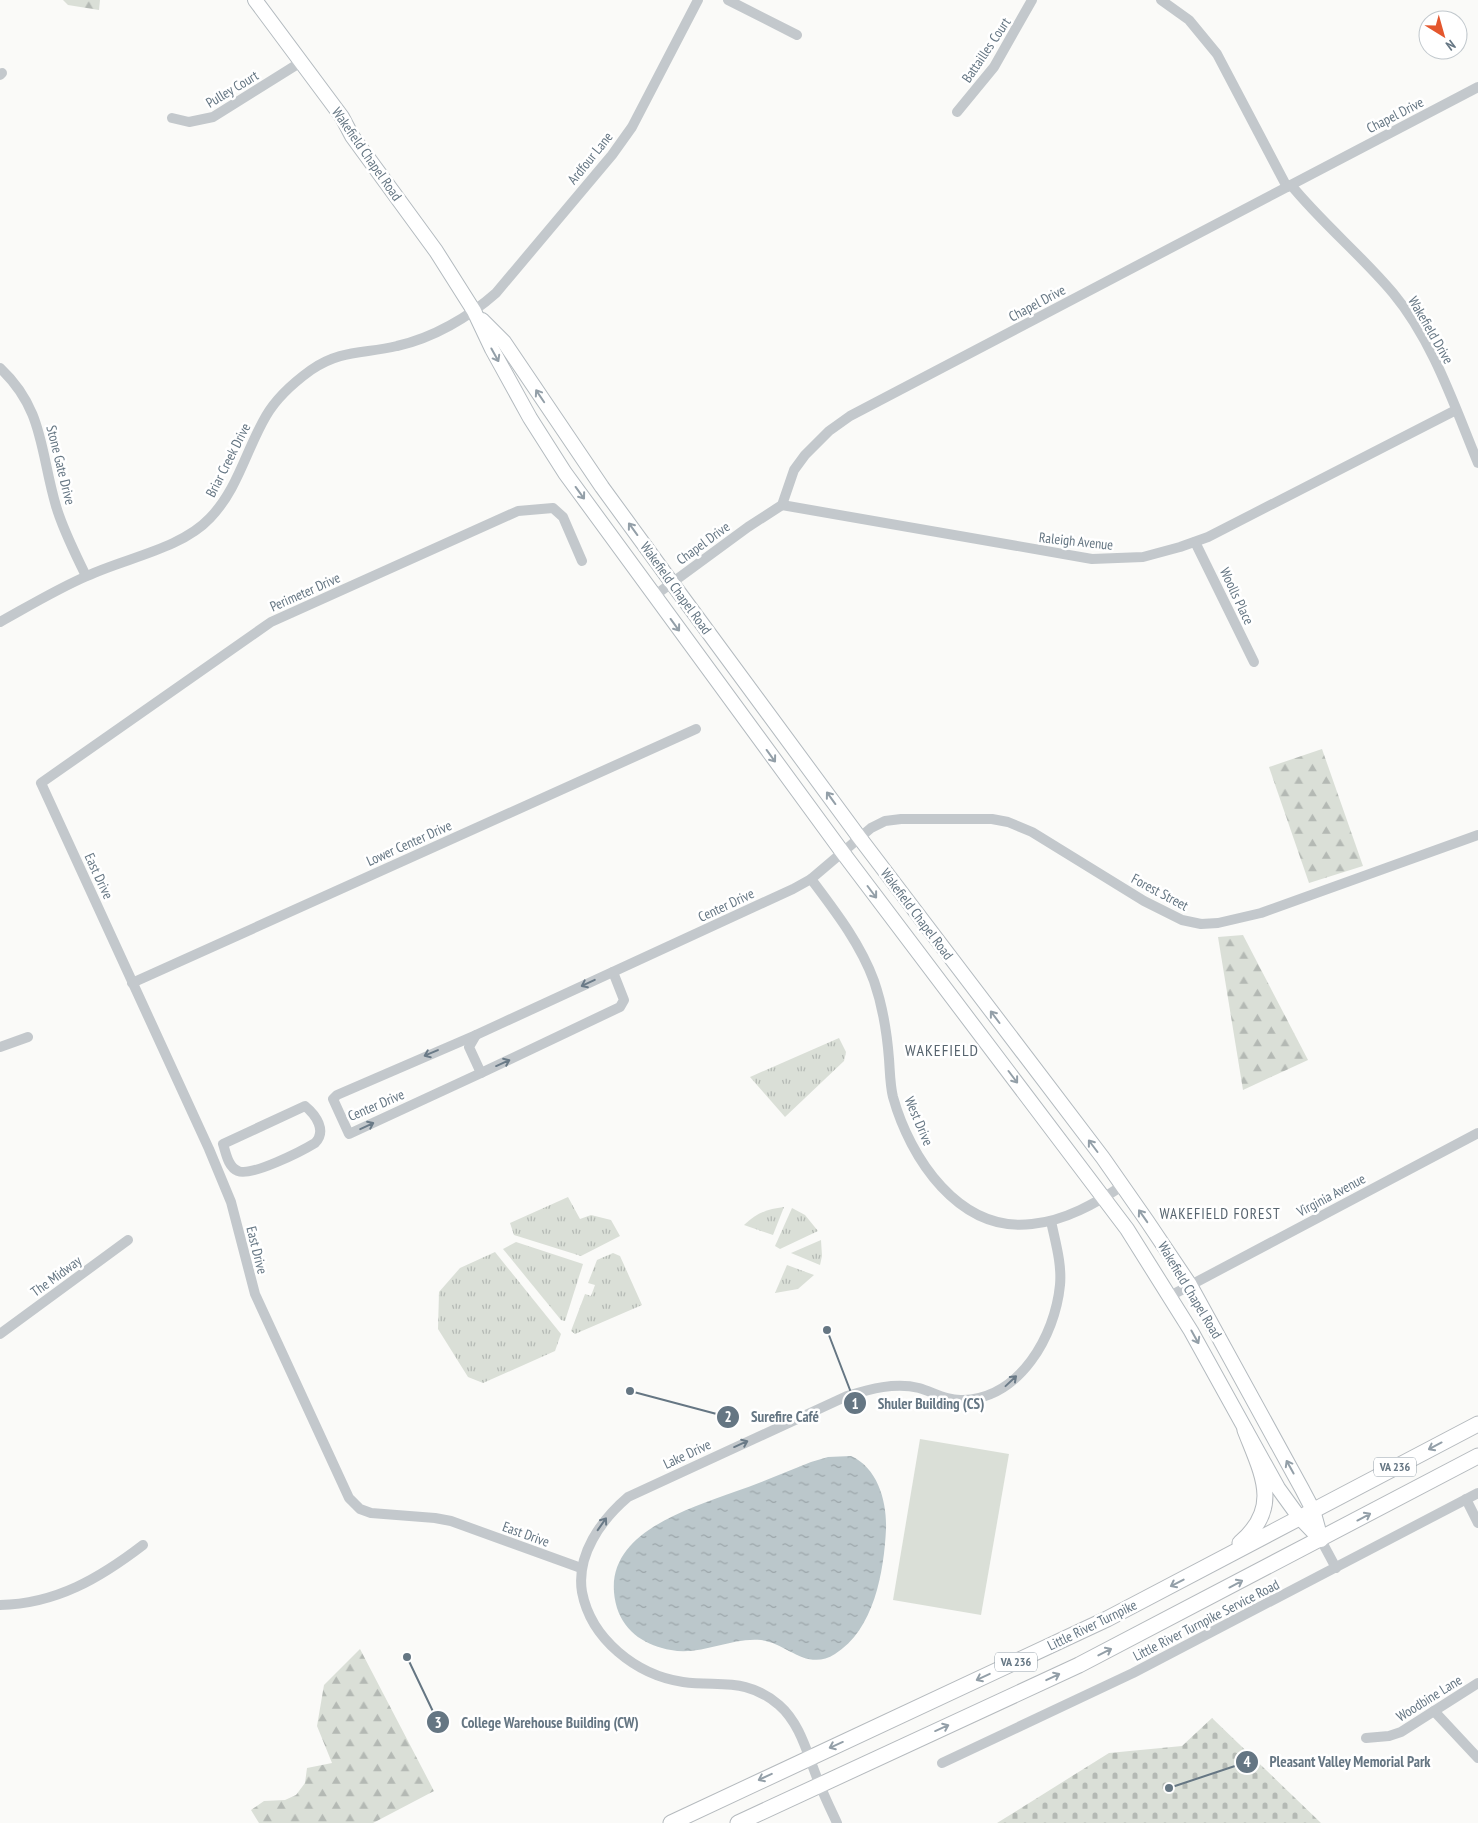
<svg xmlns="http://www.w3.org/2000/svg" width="1478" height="1823" viewBox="0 0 1478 1823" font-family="'PT Sans Narrow',sans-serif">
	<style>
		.grass { fill: url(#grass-tufts) }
		.forest { fill: url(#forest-firs) }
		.cemetery { fill: url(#cemetery-stones) }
		.park { fill: #dadfd7 }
		.water { fill: url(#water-ripples) }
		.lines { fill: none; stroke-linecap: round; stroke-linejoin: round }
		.secondary-casing { stroke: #b3babf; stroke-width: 16 }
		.primary-casing { stroke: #b5babe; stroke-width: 17 }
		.minor { stroke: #c3c8cc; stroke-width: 10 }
		.secondary { stroke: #fff; stroke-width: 14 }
		.primary { stroke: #fff; stroke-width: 15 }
		.oneway { stroke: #939fa8 }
		.oneway2 { stroke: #6a7a87 }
		.labels { text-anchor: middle; stroke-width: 5; stroke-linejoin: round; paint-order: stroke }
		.shield { fill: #fff; stroke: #939fa8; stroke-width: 1 }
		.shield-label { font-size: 12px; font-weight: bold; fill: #657683 }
		.street-label { font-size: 14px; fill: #657683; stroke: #fff }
		.neighbourhood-label { font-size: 15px; letter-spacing: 1px; fill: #57646e; stroke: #fff }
		.quarter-label { font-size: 16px; letter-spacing: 1px; fill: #57646e; stroke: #fff }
		.leader { fill: none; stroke: #657683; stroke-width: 2 }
		.callout-dot { fill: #657683; stroke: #fff; stroke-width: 2 }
		.mark-label { font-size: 15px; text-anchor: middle; font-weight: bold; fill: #fff }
		.callout-label { font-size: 15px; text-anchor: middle; font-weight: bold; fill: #657683; stroke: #fff; stroke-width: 5; stroke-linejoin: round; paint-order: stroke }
	</style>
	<defs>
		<pattern id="grass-tufts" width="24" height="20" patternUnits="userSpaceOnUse" patternTransform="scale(1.25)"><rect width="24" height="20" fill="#dadfd7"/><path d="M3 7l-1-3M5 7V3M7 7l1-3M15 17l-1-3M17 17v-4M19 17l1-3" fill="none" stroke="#b4b9b4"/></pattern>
		<pattern id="forest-firs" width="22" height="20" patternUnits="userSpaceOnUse" patternTransform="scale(1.25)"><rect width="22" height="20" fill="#dadfd7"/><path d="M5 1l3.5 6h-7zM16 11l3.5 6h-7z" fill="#b4b9b4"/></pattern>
		<pattern id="cemetery-stones" width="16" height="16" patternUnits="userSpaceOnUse" patternTransform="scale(1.25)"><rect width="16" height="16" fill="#dadfd7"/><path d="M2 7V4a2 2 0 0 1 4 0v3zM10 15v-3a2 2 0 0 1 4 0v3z" fill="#b4b9b4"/></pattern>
		<pattern id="water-ripples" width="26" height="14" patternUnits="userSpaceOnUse" patternTransform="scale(1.25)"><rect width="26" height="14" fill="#bbc7cb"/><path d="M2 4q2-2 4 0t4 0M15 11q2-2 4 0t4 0" fill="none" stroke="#9ca6aa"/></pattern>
	</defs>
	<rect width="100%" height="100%" fill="#fafaf8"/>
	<g class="grass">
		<path d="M839,1038l7,14 -2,9 -59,56 -35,-40z"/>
		<path d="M568,1197l12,22 11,-4 20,5 9,16 -39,20 -67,-21 -4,-12z"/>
		<path d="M784,1207l-11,28 -29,-10c13,-12 23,-16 40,-18z"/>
		<path d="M792,1208l13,7 13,16 -38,18 -5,-3z"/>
		<path d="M821,1240l1,16 -2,9 -29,-12z"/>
		<path d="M516,1242l67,22 -18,57 -4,-1 -58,-71z"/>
		<path d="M495,1252l66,82 -6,17 -72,32 -15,-6 -30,-48 1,-37 21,-24z"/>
		<path d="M613,1253l7,3 22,49 -67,29 -4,-3 14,-37 6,2 4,-11 -7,-2 9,-23z"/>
		<path d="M787,1265l27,10 -16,14 -23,4z"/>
	</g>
	<g class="forest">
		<path d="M63,0h37l-1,10 -31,-5z"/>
		<path d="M1322,749l41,117 -54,17 -40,-116z"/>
		<path d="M1243,935l65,125 -65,30 -25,-153z"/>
		<path d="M360,1649l74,142 -61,32h-114l-8,-13 13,-9 21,-1 11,-5 9,-12 2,-15 25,-5 -15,-37 7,-41z"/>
	</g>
	<path class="cemetery" d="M1212,1718l109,105h-324l112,-70 73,-7z"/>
	<path class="park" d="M920,1439l89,15 -28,161 -88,-15z"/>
	<path class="water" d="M851,1456c27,12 36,46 35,73 -2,43 -12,101 -51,125 -28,18 -48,-11 -74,-14 -30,-3 -60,16 -90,10 -24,-4 -46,-17 -54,-42 -21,-72 66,-97 117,-116 26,-9 52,-20 77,-30l17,-5z"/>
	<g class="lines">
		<g class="secondary-casing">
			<g id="secondary">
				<path d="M255,0l87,117 10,19 84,115 38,60 18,38 38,69 35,55 278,380 284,376 64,102 87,157 21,29 22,23"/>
				<path d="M482,320l22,22 98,145 70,96 187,254 244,321 44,63 43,64 112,204 11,21 8,29"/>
			</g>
		</g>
		<g class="primary-casing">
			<g id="primary">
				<path d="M1240,1543c42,-36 22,-69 5,-113"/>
				<path d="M671,1823l436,-204 371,-195"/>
				<path d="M738,1823l341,-158 399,-209"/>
			</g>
		</g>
		<g class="minor">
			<path d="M728,0l69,35"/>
			<path d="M1161,0l28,20 28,34 70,133"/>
			<path d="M0,75l2,-2"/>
			<path d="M957,112l37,-45 38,-67"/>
			<path d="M172,118l17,4 24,-5 88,-55"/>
			<path d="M1291,185c31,38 70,70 102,108 40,48 61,112 85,170"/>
			<path d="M0,368c44,41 40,84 56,138 7,24 19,47 30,70"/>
			<path d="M782,505l310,54 51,-2 37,-10 28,-10 248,-127"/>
			<path d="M1195,542l59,120"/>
			<path d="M654,596l94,-69 34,-22 12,-35 11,-15 24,-24 21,-15 628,-329"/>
			<path d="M0,622c29,-16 57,-33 87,-46 38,-18 94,-27 123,-58 28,-29 36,-68 56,-102 11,-19 27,-33 45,-46 30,-21 54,-16 86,-24 36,-8 72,-29 99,-53l116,-138 20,-28 66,-127"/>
			<path d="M811,879c24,32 49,64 63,102 9,26 13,52 15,78 1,13 1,26 4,38 17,61 66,136 139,127 33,-3 64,-21 90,-38"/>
			<path d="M132,983l564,-254"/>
			<path d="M476,1035l-7,12 12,26 139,-66 4,-7 -11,-28"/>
			<path d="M0,1047l28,-10"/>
			<path d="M481,1073l-132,61 -16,-35 4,-4 139,-60 317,-146 18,-10 60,-51 14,-7 16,-2h91l16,3 24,10 112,69 38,19 19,4 17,-1 43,-10 217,-78"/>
			<path d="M305,1106c11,9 22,25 10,37 -13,8 -64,34 -77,28 -10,-4 -12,-18 -15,-27z"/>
			<path d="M1170,1296l308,-163"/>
			<path d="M0,1334l128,-94"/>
			<path d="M1466,1499l12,24"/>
			<path d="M1321,1540l15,28"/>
			<path d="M581,1568l-130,-47 -16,-3 -64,-5 -11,-4 -11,-11 -94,-204 -24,-92 -22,-53 -168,-366 230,-161 247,-111 35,-3 10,9 19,44"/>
			<path d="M0,1605c56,-1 100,-27 143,-60"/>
			<path d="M1434,1711l44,47"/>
			<path d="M1366,1738l23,-2 12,-4 77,-49"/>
			<path d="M942,1763l191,-90 345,-180"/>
			<path d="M837,1823c-6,-13 -12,-25 -17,-38 -12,-27 -18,-60 -41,-80 -33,-28 -58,-18 -96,-23 -47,-7 -92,-43 -101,-90 -6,-37 19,-72 46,-95l219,-101c23,-7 48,-14 72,-8 14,4 28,13 44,12 57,-2 92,-64 97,-115 2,-22 -5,-44 -9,-64"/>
		</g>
		<use href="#secondary" class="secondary"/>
		<use href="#primary" class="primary"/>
	</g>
	<defs><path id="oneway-shaft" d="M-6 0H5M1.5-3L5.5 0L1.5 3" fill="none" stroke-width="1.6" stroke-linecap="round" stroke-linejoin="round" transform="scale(1.25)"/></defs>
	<g class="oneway">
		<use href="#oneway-shaft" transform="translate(495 355) rotate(61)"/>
		<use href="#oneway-shaft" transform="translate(540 396) rotate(-124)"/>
		<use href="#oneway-shaft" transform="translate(580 493) rotate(54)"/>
		<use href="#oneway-shaft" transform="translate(633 529) rotate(-126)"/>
		<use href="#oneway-shaft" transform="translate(675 625) rotate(54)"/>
		<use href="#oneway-shaft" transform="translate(771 756) rotate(54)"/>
		<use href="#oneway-shaft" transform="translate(831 798) rotate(-126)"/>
		<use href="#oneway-shaft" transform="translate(872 892) rotate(53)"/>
		<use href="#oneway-shaft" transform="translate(995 1017) rotate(-127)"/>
		<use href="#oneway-shaft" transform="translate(1013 1077) rotate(53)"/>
		<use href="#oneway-shaft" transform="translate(1093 1146) rotate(-127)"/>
		<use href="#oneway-shaft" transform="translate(1143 1216) rotate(-125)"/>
		<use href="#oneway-shaft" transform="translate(1195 1337) rotate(61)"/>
		<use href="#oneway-shaft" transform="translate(1435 1446) rotate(152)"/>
		<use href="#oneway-shaft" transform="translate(1290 1467) rotate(-119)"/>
		<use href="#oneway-shaft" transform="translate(1364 1517) rotate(-28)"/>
		<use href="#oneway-shaft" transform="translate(1177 1583) rotate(153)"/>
		<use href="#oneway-shaft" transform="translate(1236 1584) rotate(-28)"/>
		<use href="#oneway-shaft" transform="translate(1105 1652) rotate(-27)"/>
		<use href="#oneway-shaft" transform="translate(983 1677) rotate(155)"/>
		<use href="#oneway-shaft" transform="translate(1053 1677) rotate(-25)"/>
		<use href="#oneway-shaft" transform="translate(942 1728) rotate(-24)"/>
		<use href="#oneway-shaft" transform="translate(836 1745) rotate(156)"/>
		<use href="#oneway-shaft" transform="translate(765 1777) rotate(155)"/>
	</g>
	<g class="oneway2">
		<use href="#oneway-shaft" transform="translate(588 983) rotate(155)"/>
		<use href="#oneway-shaft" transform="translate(431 1053) rotate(157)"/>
		<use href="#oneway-shaft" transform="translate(503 1063) rotate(-24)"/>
		<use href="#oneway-shaft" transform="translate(367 1126) rotate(-25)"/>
		<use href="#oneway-shaft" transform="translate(1011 1381) rotate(-43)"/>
		<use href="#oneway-shaft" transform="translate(741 1444) rotate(-24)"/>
		<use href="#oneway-shaft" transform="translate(602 1524) rotate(-55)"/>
	</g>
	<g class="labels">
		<g class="shield">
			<rect x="1374" y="1457.5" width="42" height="19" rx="4"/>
			<rect x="995" y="1652.5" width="42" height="19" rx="4"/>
		</g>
		<g class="shield-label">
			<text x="1395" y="1471">VA 236</text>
			<text x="1016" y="1666">VA 236</text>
		</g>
		<g class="street-label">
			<text transform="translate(986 50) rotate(-56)" y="5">Battailles Court</text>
			<text transform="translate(232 89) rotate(-31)" y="5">Pulley Court</text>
			<text transform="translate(1395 115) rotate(-27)" y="5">Chapel Drive</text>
			<text transform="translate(367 154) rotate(55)" y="5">Wakefield Chapel Road</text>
			<text transform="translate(590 158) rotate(-51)" y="5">Ardfour Lane</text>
			<text transform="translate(1037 303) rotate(-28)" y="5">Chapel Drive</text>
			<text transform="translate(1431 330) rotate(60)" y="5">Wakefield Drive</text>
			<text transform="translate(228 460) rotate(-63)" y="5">Briar Creek Drive</text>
			<text transform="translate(61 465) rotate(76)" y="5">Stone Gate Drive</text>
			<text transform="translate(1076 541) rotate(6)" y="5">Raleigh Avenue</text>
			<text transform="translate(703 543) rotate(-36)" y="5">Chapel Drive</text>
			<text transform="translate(676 588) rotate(54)" y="5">Wakefield Chapel Road</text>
			<text transform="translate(305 592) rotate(-24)" y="5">Perimeter Drive</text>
			<text transform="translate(1237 596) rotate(65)" y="5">Woolls Place</text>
			<text transform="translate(409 843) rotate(-24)" y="5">Lower Center Drive</text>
			<text transform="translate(99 876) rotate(65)" y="5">East Drive</text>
			<text transform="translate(1160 892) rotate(28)" y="5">Forest Street</text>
			<text transform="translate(726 905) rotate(-25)" y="5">Center Drive</text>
			<text transform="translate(917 914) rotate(53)" y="5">Wakefield Chapel Road</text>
			<text transform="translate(376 1105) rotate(-23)" y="5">Center Drive</text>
			<text transform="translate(919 1121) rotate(67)" y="5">West Drive</text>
			<text transform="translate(1331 1195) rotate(-28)" y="5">Virginia Avenue</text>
			<text transform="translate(257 1250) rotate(76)" y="5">East Drive</text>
			<text transform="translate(56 1276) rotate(-36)" y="5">The Midway</text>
			<text transform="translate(1190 1290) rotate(59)" y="5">Wakefield Chapel Road</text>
			<text transform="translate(687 1454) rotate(-25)" y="5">Lake Drive</text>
			<text transform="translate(526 1534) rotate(20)" y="5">East Drive</text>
			<text transform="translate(1206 1620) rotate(-27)" y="5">Little River Turnpike Service Road</text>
			<text transform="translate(1092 1625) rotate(-26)" y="5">Little River Turnpike</text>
			<text transform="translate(1429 1698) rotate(-32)" y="5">Woodbine Lane</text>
		</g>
		<g class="neighbourhood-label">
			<text x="1220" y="1219">WAKEFIELD FOREST</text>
		</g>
		<g class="quarter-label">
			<text x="942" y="1056">WAKEFIELD</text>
		</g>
	</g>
	<path class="leader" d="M827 1330L855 1403M630 1391L728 1417M407 1657L438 1722M1169 1788L1247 1762"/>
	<g class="callout-dot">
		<circle cx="827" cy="1330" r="5"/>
		<circle cx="630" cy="1391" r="5"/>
		<circle cx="407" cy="1657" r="5"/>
		<circle cx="1169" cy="1788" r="5"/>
		<circle cx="855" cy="1403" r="12"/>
		<circle cx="728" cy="1417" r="12"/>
		<circle cx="438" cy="1722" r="12"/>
		<circle cx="1247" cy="1762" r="12"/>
	</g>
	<g class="mark-label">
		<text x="855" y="1409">1</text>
		<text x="728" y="1422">2</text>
		<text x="438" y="1728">3</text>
		<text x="1247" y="1767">4</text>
	</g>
	<g class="callout-label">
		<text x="931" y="1409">Shuler Building (CS)</text>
		<text x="785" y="1422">Surefire Café</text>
		<text x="550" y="1728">College Warehouse Building (CW)</text>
		<text x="1350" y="1767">Pleasant Valley Memorial Park</text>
	</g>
	<g transform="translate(1443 35) rotate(143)"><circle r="24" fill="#ffffff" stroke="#c1c8cd"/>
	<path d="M0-4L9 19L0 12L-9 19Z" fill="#e4572e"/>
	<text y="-8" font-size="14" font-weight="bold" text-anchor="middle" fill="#657683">N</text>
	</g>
</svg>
